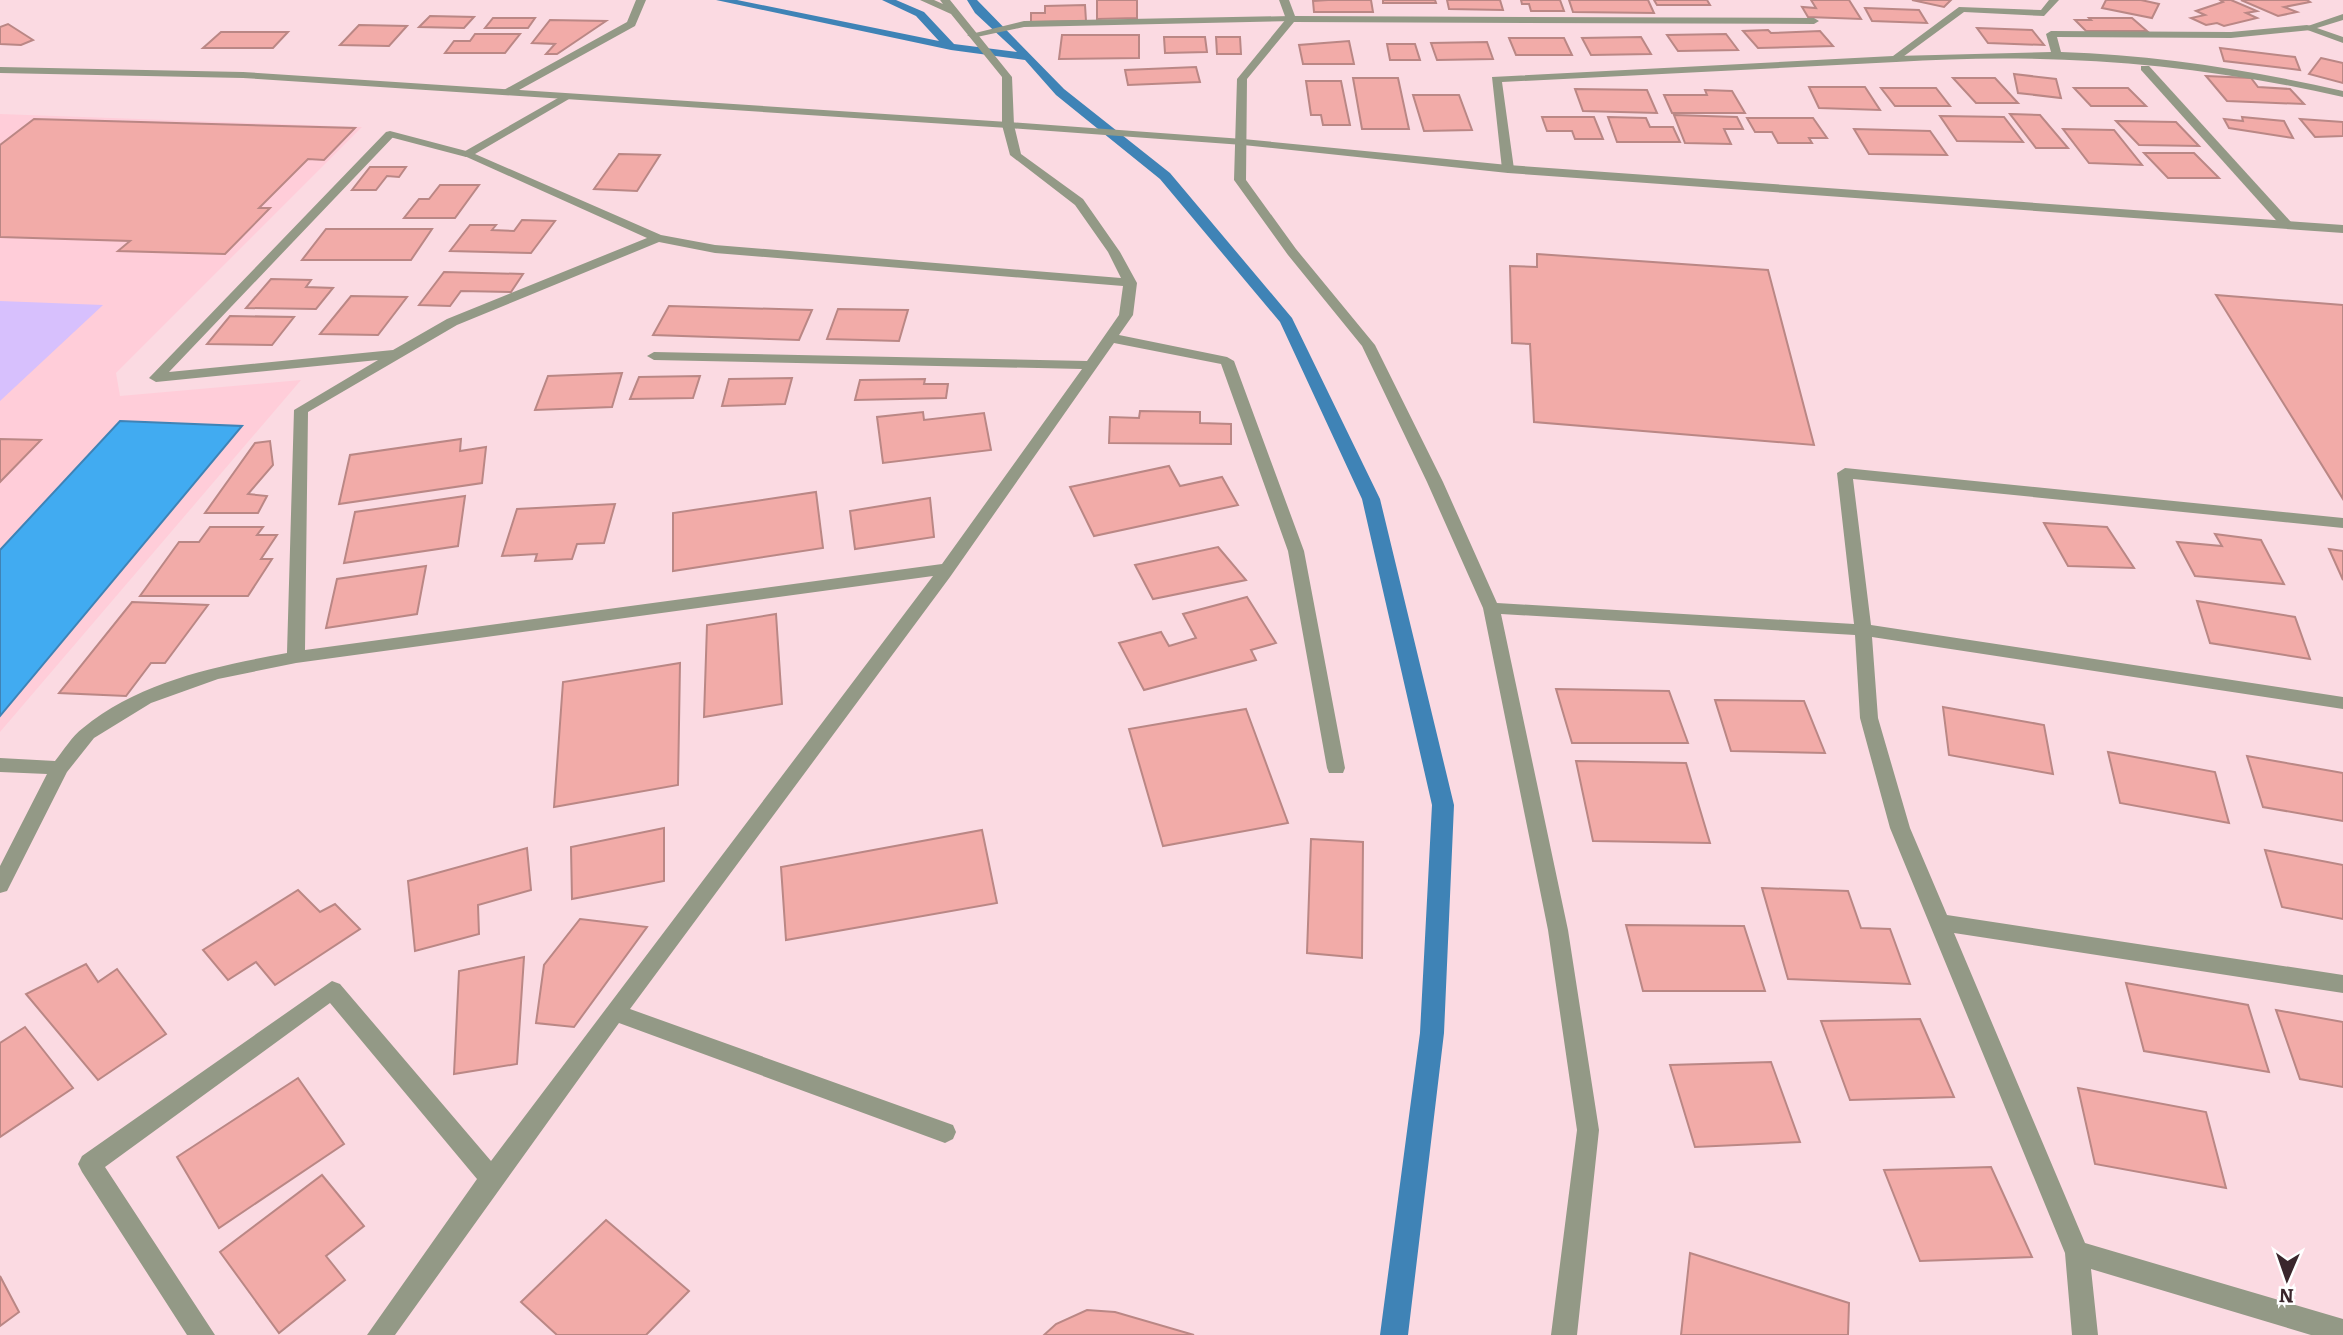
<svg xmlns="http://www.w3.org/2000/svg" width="2343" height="1335" viewBox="0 0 2343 1335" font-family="Bitter,serif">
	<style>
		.built { fill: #ffcdd9 }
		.green { fill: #d7c0fd }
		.water { fill: #41abf1; stroke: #3f83b6; stroke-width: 2 }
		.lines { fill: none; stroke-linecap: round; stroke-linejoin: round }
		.stream { fill: #3f83b6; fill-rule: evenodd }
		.building { fill: #f2aba8; stroke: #ba8785; stroke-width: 2 }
		.service { fill: #939986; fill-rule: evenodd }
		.minor { fill: #939986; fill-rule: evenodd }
		.tertiary { fill: #939986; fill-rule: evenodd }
	</style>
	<rect width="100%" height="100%" fill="#fbdae2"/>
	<path class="built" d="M0,114l362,13 -246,246 4,23 181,-16 -301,352z"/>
	<path class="green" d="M0,301l103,4 -103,96z"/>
	<path class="water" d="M120,421l122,5 -242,290v-166z"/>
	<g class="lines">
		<path class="stream" d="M716,0h21l202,41 -23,-25 -34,-16h14l28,12 30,32 63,8 -42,-39 -8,-13h10l87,89 106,84 122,145 88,181 74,306 -10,228 -36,302h-28l40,-302 12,-228 -70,-306 -82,-177 -120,-143 -104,-84 -31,-35 -74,-10z"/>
	</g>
	<g class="building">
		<path d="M1097,0h40v18l-40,1z"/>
		<path d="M1328,0h43l2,12h-59l-1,-11z"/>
		<path d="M1383,0h52l1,3h-53z"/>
		<path d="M1447,0h53l3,10 -54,-1z"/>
		<path d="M1521,0h39l4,11h-33l-2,-7h-7z"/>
		<path d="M1569,0h79l6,13 -81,-1z"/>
		<path d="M1654,0h53l3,5h-53z"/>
		<path d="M1811,0h38l12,19 -53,-2 -6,-10 14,1z"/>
		<path d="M1912,0h39l-7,7z"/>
		<path d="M2106,0h35l18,4 -7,14 -50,-10z"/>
		<path d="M2220,0h11l26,11 -11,2 11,5 -33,8 -7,-3 -11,2 -15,-7 14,-3 -9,-4 27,-9z"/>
		<path d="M2241,0h66l3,2 -26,5 13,5 -19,4z"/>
		<path d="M1085,5l1,16 -55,1v-9h14v-7z"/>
		<path d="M1865,8l54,2 8,13 -55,-2z"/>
		<path d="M430,16l44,1 -10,11 -45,-1z"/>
		<path d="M493,18h42l-7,10h-43z"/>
		<path d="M2089,18h43l15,13h-61l-11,-11h16z"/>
		<path d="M550,20l56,1 -49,33h-11l9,-10 -23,-1z"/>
		<path d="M8,24l25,16 -12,5 -21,-1v-17z"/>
		<path d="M359,25l48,1 -18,20 -49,-1z"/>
		<path d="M1977,28l55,2 12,15 -56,-2z"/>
		<path d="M1768,30l3,3 49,-2 13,15 -75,2 -15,-17z"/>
		<path d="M221,32h67l-15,16h-70z"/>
		<path d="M475,34h45l-15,19h-60l9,-12h16z"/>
		<path d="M1726,34l12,16 -60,1 -11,-16z"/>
		<path d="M1062,35h77v23l-80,1z"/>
		<path d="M1164,37h41l2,15 -42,1z"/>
		<path d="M1216,37h24l1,17h-24z"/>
		<path d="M1641,37l10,17 -60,1 -9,-17z"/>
		<path d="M1509,38h55l8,17h-56z"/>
		<path d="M1349,41l5,23h-51l-4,-19z"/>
		<path d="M1487,42l6,17 -56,1 -6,-17z"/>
		<path d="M1387,44h28l5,16h-30z"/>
		<path d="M2220,48l75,9 5,13 -76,-9z"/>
		<path d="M2321,58l22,5v20l-34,-9z"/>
		<path d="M1196,67l4,15 -72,3 -3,-15z"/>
		<path d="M2014,74l42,5 5,19 -43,-5z"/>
		<path d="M2206,76l45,2 7,9 32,2 14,15 -77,-3z"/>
		<path d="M1353,78h45l11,51h-47z"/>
		<path d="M1953,78h42l23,25h-42z"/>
		<path d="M1306,81h35l9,44h-27l-2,-10h-10z"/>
		<path d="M1809,87h56l15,23 -61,-2z"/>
		<path d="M1881,88h55l14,18h-55z"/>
		<path d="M2074,88h54l18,18h-55z"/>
		<path d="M1575,89l72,1 10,23 -74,-2z"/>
		<path d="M1705,90l27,1 13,22h-73l-8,-18h43z"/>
		<path d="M1413,95h46l13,35 -48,1z"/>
		<path d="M2010,114l30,1 28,33h-32z"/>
		<path d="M1674,115l63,2 6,12h-19l7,15 -46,-1z"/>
		<path d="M1940,116l64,1 19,25 -66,-1z"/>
		<path d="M1542,117h52l9,22h-28l-3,-8h-25z"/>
		<path d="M1608,117l38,1 4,9h23l7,15h-63z"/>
		<path d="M2242,117l42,4 9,17 -64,-10 -5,-9 19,2z"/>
		<path d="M1747,118h66l14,20h-18l3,5h-34l-6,-11h-17z"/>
		<path d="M34,119l321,9 -31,32 -16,-1 -49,49h11l-45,46 -107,-3 12,-10 -130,-4v-92z"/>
		<path d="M2300,119l43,3v14l-28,1z"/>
		<path d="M2116,121l60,1 23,24 -60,-1z"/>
		<path d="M1854,129l76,2 17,24 -78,-1z"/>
		<path d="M2063,129l51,1 28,35 -53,-2z"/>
		<path d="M2144,153h50l25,25h-51z"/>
		<path d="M619,154l41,1 -23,36 -43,-2z"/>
		<path d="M370,167h36l-7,10 -12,-1 -11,14h-24z"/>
		<path d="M440,185h39l-24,33h-51l15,-19h10z"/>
		<path d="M522,220l33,1 -24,32 -81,-2 20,-26h26l-4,5 22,1z"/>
		<path d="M326,229h106l-21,31h-109z"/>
		<path d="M1537,254l231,16 46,175 -280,-23 -4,-78 -18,-1 -2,-77 27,1z"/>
		<path d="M444,272l79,2 -12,18 -50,-1 -11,15 -31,-1z"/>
		<path d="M271,279l40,1 -5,7 27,1 -17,21 -70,-1z"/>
		<path d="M2216,295l127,10v194z"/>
		<path d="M351,296l56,1 -29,38 -58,-1z"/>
		<path d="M669,306l143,4 -13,30 -146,-5z"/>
		<path d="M838,309l70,1 -9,31 -72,-2z"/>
		<path d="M230,316l64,1 -22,28 -65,-1z"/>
		<path d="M622,373l-10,34 -77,3 13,-34z"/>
		<path d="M700,376l-7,22 -63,1 9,-22z"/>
		<path d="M792,378l-7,26 -63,2 7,-27z"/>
		<path d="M925,379l-1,5h24l-2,14 -91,2 5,-20z"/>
		<path d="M1140,411l60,1v11l31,1v20l-122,-1 1,-26 29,1z"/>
		<path d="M923,412l1,8 60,-7 7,37 -108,13 -6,-46z"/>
		<path d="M0,439l41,1 -41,42z"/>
		<path d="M461,439l-1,12 26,-4 -4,36 -143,21 11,-49z"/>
		<path d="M270,441l3,24 -25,29 19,2 -9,17h-53l50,-70z"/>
		<path d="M1169,466l11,20 42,-9 16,28 -144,31 -24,-49z"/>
		<path d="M816,492l7,56 -150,23v-58z"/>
		<path d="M465,496l-7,50 -114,17 11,-51z"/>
		<path d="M930,498l4,39 -79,12 -5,-38z"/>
		<path d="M615,504l-11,39 -27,1 -5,15 -37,2 2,-7 -35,2 15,-47z"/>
		<path d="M2044,523l63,4 27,41 -66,-2z"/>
		<path d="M210,527h53l-6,8h20l-16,24h11l-24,37h-108l39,-54h20z"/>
		<path d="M2215,534l46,6 23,44 -89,-8 -18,-34 45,4z"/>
		<path d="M1218,547l28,33 -93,19 -18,-34z"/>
		<path d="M2329,549l14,2v29z"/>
		<path d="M426,566l-9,48 -91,14 11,-49z"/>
		<path d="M1247,597l29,46 -25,7 5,10 -112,30 -25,-47 42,-11 8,14 27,-8 -13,-24z"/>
		<path d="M2197,601l98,16 15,42 -100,-16z"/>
		<path d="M132,602l76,3 -43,58h-14l-25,33 -67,-3z"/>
		<path d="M776,614l6,90 -78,13 3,-92z"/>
		<path d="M680,663l-2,122 -124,22 9,-125z"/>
		<path d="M1556,689l113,2 19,52h-116z"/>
		<path d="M1715,700l89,1 21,52 -94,-2z"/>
		<path d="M1943,707l101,18 9,49 -104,-19z"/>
		<path d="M1246,709l42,114 -125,23 -34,-117z"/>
		<path d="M2108,752l107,20 14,51 -109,-20z"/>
		<path d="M2247,756l96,17v48l-80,-14z"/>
		<path d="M1576,761l110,2 24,80 -117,-2z"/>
		<path d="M664,828v53l-92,18 -1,-52z"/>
		<path d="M982,830l15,73 -211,37 -5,-73z"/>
		<path d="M1311,839l52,3 -1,116 -55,-5z"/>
		<path d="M527,848l4,42 -53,15 1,29 -64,17 -7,-70z"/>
		<path d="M2265,850l78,15v54l-61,-12z"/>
		<path d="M1762,888l86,3 13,37 29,1 20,55 -122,-5z"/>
		<path d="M298,890l22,22 15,-8 25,25 -85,56 -19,-23 -28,18 -25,-30z"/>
		<path d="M580,919l67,8 -73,100 -38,-4 8,-58z"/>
		<path d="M1626,925l118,1 21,65h-122z"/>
		<path d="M524,957l-7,107 -63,10 5,-103z"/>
		<path d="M86,964l12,18 19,-13 49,65 -68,46 -72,-86z"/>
		<path d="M2126,983l122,22 21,67 -125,-21z"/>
		<path d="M2276,1010l67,12v65l-43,-8z"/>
		<path d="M1920,1019l34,78 -104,3 -29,-79z"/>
		<path d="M25,1027l48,61 -73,49v-94z"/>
		<path d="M1771,1062l29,80 -105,5 -25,-82z"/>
		<path d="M298,1078l46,66 -125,84 -42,-71z"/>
		<path d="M2078,1088l128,24 20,76 -131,-24z"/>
		<path d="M1991,1167l41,90 -112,4 -36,-91z"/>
		<path d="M322,1175l42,51 -38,30 19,24 -66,53 -59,-81z"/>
		<path d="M606,1220l83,71 -43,44h-89l-36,-33z"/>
		<path d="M1690,1253l159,50 -1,32h-167z"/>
		<path d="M0,1276l19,36 -19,14z"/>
		<path d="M1087,1310l28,2 79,23h-150l12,-11z"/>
	</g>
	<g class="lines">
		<g class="service">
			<path d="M1291,16l5,3 -1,2 -271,6 -52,11 -5,-3 57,-14z"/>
			<path d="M2307,25l4,1v4l-80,8 -174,-1 4,15c95,3 189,18 282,39v6c-149,-34 -295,-45 -447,-35l-5,-3 5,-3 155,-4 -5,-18 5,-3 180,1z"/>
			<path d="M390,131l80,21 2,2 -6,3 -80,-21v-4z"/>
		</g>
		<g class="minor">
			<path d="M636,0h10l-11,26 -125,69h-8v-4l125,-69z"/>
			<path d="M920,0h14l9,4 -3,-4h10l62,77 2,48 7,29 62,45 37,53 17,31 -4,32 -14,20 108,22 7,4 70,190 41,217 -2,5h-14l-2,-5 -39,-217 -67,-187 -107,-21 -164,234 -320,432 323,116 3,7 -3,7 -8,4 -326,-120 -224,312h-28l110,-156 -147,-176 -225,164 110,168h-28l-105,-163 -4,-8 4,-8 250,-175 8,3 151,177 442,-585 -637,87 -78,16 -67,24 -57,35 -27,34 -60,119 -7,2v-27l47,-92 -47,-2v-14l55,3c9,-11 17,-25 28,-33 57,-47 134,-62 204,-75l7,-243 84,-50 -222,22 -7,-4 237,-246 10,2 -227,238 224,-22 54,-31 200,-81 -187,-84 105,-60 4,1v4l-94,55 186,81 54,10 406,33 -13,-26 -33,-47 -65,-50 -8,-30v-48l-51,-63zM659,242l56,11 408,33 -4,29 -32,46 -433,-9 -7,4 7,4 428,9 -140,195 -637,86 3,-238 149,-87z"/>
			<path d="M1279,0h10l6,16 519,2 5,3 -5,3 -520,-2 -47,57 -1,101 50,69 79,96 68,137 54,121 357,21 -17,-151 8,-5 498,50v10l-490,-49 18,146 472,72v12l-471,-72 6,81 32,110 37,87 396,60v18l-389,-60 131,310 258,76v16h-32l-220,-66 7,66h-26l-7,-82 -175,-425 -30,-110 -5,-83 -354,-21 67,316 31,200 -22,205h-26l26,-205 -29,-200 -65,-322 -56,-126 -65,-136 -74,-91 -54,-75 3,-101 49,-60z"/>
			<path d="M2049,0h10l-15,16 -80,-4 -68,50 -394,20 12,87 -6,4 -6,-4 -10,-92 401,-21 66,-49 82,3z"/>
			<path d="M2343,14v6l-26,8 26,9v6l-41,-15z"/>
			<path d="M2141,66h8l142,156v6h-8l-142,-158z"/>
		</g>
		<path class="tertiary" d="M0,67l243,5 765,50 235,17 265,26 835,60v8l-835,-60 -265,-28 -235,-17 -765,-50 -243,-5z"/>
	</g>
	<g transform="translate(2287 1279) rotate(182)" stroke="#ffffff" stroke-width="5" paint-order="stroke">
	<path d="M0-5L12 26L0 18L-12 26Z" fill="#3a262c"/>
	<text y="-10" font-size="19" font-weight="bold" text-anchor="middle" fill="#3a262c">N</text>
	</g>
</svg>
